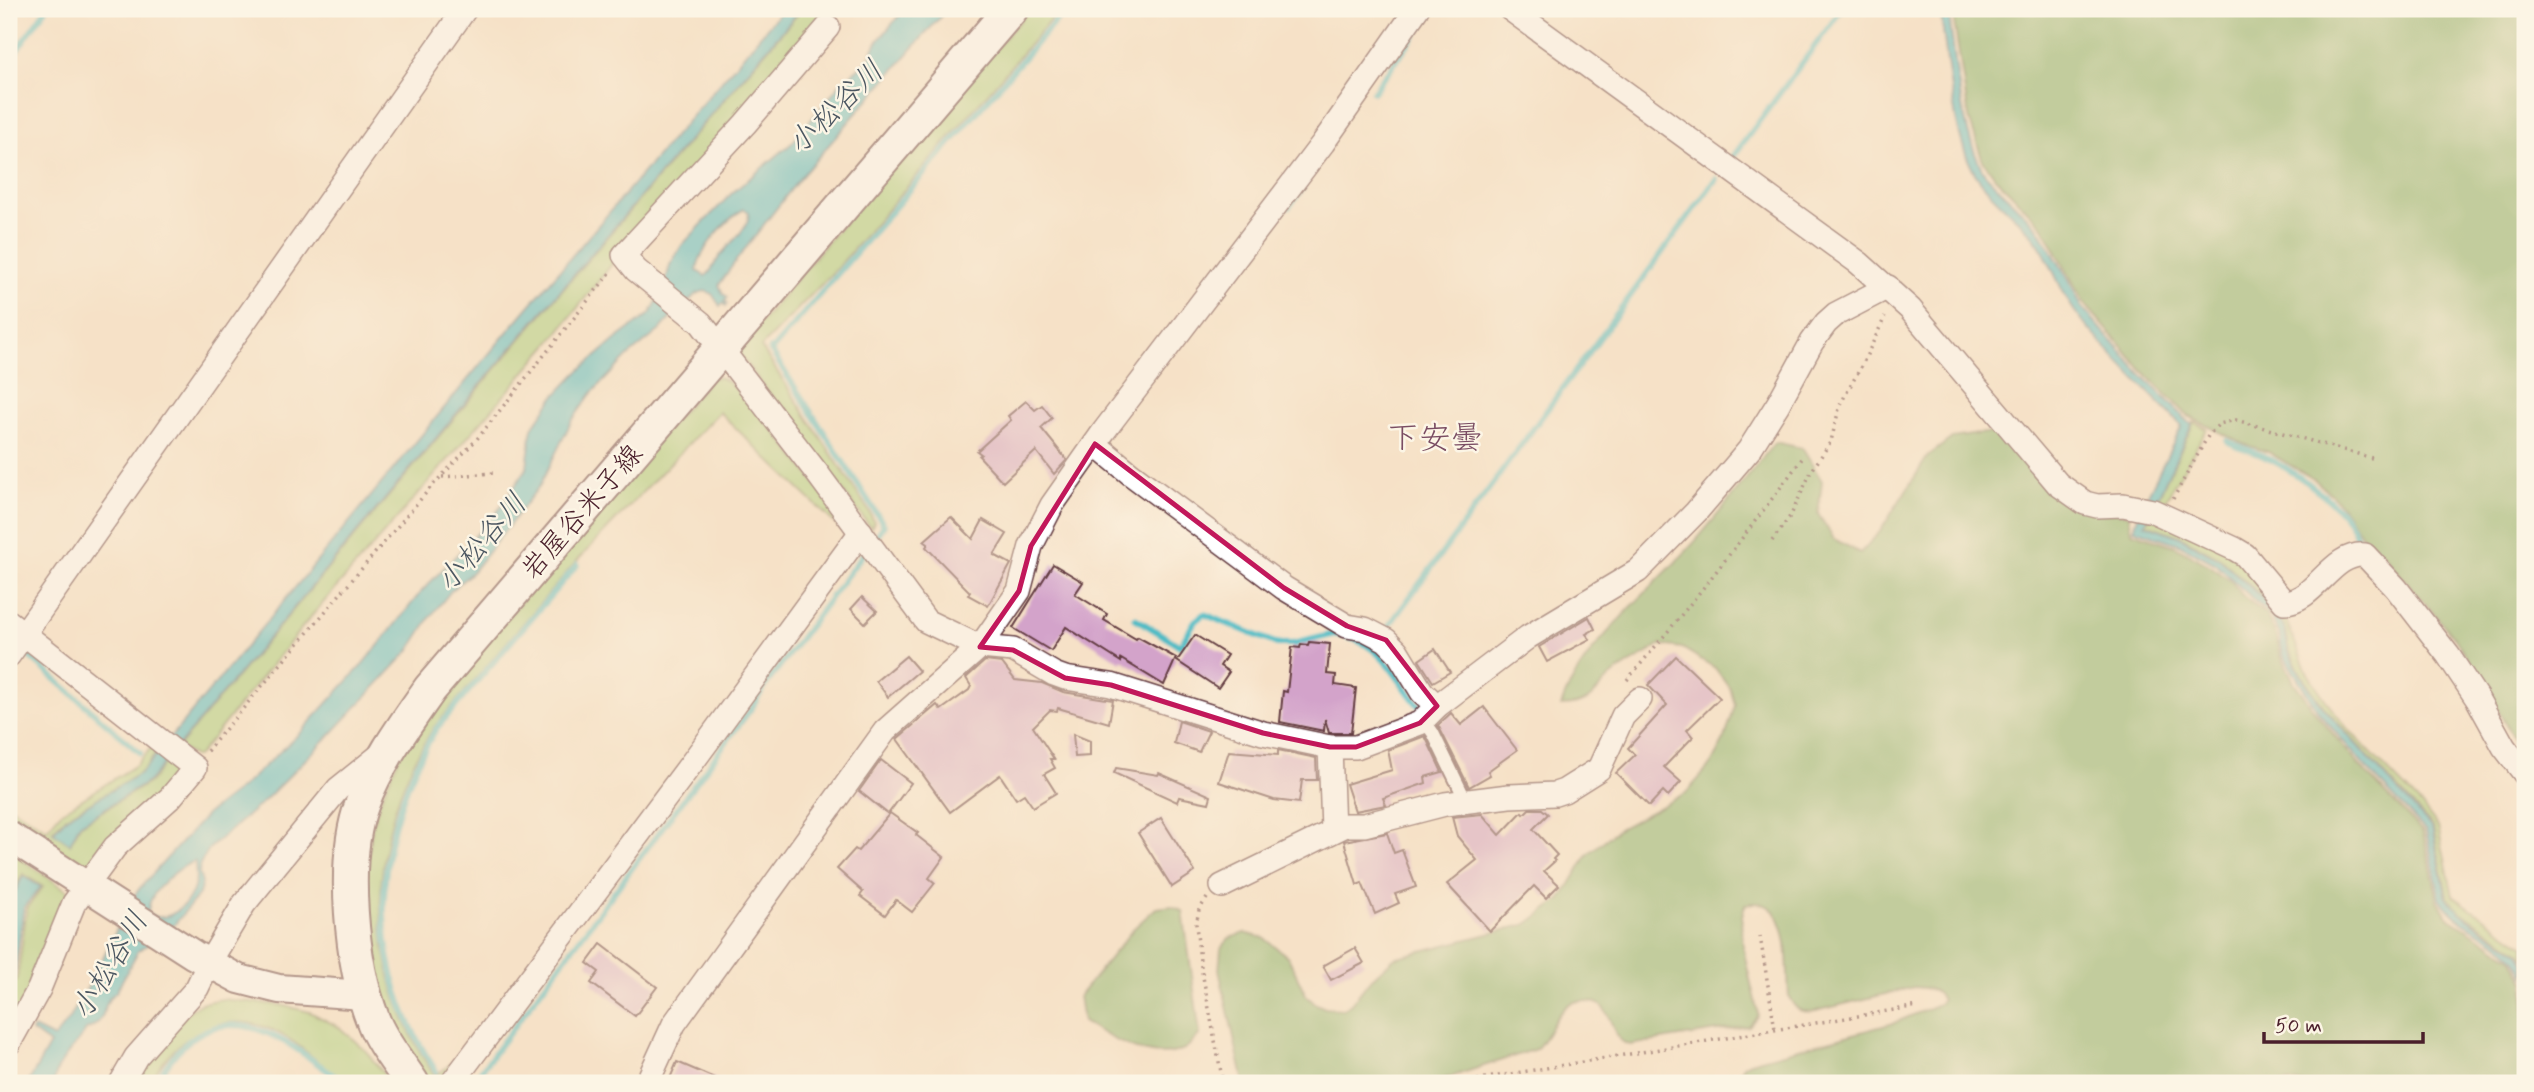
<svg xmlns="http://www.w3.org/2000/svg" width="2534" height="1092" viewBox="0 0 2534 1092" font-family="Mynerve,'Klee One',sans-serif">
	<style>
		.green { fill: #a6cf7a; stroke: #787752; stroke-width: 2 }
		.forest { fill: #84b26a; stroke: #67684a; stroke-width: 2 }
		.water { fill: #4dbbc5; stroke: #4c6d78; stroke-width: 2; fill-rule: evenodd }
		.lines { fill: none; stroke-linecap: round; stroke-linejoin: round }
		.stream { stroke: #4dbbc5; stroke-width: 6 }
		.building { fill: #d3a3ca }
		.service-casing { stroke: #643c42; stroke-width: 16 }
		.minor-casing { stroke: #643c42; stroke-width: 26 }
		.tertiary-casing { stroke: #643c42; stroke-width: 32 }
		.secondary-casing { stroke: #643c42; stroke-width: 37 }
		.path { stroke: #643c42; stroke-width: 3.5; stroke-dasharray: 2 5; stroke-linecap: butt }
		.service { stroke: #fff; stroke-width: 12 }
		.minor { stroke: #fff; stroke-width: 23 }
		.tertiary { stroke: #fff; stroke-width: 28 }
		.secondary { stroke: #fff; stroke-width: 33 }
		.marked { fill: none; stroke: #c2185b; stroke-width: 5; stroke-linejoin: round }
		.labels { text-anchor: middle; stroke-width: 5; stroke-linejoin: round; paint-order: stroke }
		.street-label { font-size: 28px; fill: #4a1f2b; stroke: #fcf5e5 }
		.water-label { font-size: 30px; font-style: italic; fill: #4b5661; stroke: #fcf5e5 }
		.quarter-label { font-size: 32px; fill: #7a4d63; stroke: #fcf5e5 }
	</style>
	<rect width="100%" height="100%" fill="#fcf5e5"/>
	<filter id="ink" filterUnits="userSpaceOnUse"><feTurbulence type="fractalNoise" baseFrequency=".0143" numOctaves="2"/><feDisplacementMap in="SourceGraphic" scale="14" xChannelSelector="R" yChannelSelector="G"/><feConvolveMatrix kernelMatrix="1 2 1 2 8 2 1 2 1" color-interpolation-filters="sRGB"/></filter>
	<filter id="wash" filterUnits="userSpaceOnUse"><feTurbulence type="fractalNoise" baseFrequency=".00686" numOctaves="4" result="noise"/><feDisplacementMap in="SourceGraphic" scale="28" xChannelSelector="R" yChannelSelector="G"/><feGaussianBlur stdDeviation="1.57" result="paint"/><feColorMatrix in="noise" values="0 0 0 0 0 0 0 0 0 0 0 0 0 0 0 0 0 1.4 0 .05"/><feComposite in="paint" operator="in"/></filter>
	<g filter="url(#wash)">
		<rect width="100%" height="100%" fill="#f6e1c7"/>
		<g class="green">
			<path d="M802,9h28l-4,11 -199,225 -78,99 -240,275 -111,137 -2,1 -18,-10 378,-450z"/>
			<path d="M1030,9h30l-221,257 -78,81 108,164 5,11 -3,6 -132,-174v-6l122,-146z"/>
			<path d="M719,377c25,8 104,117 125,143l5,17 -130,-125 -143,150 -141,164c-72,108 -73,244 0,350l43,-33 -34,40h-15l-35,-57 -11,-26 -12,-45 -6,-78 8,-54 8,-25 29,-66 301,-354z"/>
			<path d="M2194,422l13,7 -45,77 -9,2z"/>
			<path d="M2150,516l83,35 46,56 5,8 23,57 22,33 19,24 74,77 16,21 15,69 72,50v14l-4,-8 -65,-43 -9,-14 -14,-68 -107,-117 -24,-34 -12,-24 -4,-21 -10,-22 -56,-51 -40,-22 -34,-12z"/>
			<path d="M157,741l5,4 -20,27 -76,45 -14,14 18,13 10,-19 71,-44 21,-28 11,20 -95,101 -79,-53v-15l38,23 13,-16 76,-48z"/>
			<path d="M9,851l65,44 -65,142v-20l3,-5 -3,-2v-17l8,-14 10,-71 16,-21 -20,-13 -14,24v-7l5,-10 -5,-9z"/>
			<path d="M221,999l60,6 29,7 29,15 26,23 26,33c-12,0 -32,4 -43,0 -15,-7 -41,-32 -56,-42 -42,-28 -85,-25 -121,12 -8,8 -15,20 -22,30h-23l53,-66 23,-14z"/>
		</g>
		<g class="forest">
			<path d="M1952,9h573v743l-11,-12 -38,-70 -23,-34 -69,-81 -16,-11 -32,-45 -21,-19 -47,-28 -25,-8 -55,-28 -46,-46 -58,-67 -41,-76 -48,-50 -13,-18 -13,-41z"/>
			<path d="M1998,431l67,67 64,17 3,17 43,14 37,21 20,15 11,14 23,19 10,20 5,21 13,26 24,34 46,55 59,61 15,68 9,16 65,42 13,24v101h-789l8,-18 6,-3 144,-39 45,-19 3,-4c-6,-12 -16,-12 -28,-13l-98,24c-15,2 -20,0 -27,-14 -3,-30 5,-104 -43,-93 -14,23 8,84 12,111l-9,11 -119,19c-25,-6 -12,-44 -45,-44 -5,0 -11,0 -16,3 -15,10 -20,33 -33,45l-104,34h-188l-25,-113 2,-21 8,-11 16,-5 19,5 24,19 18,38 8,8 11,5 18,1 8,-5 20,-25 23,-21 133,-34 34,-25 27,-45 29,-24 69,-37 24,-27 15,-28 10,-33 -5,-17 -15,-20 -33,-20 -21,-3c-15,9 -30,17 -44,27 -24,16 -20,34 -56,34 19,-58 88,-114 129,-159 30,-33 57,-70 85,-105l27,6 20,33 -4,33 16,25 26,14 19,-20 49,-77 24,-18z"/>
			<path d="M1171,906l12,5 17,123c-5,5 -10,12 -16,15 -33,16 -72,-11 -101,-27l-4,-26 55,-68 22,-20z"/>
		</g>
		<g class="water">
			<path d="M783,9h18l-277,324 -375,448 -70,44 -9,19 -17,-12 14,-15 75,-45 371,-447z"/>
			<path d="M905,9h42l-147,169 -65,84 -16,23 4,9 5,3 -3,4 3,3 -2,2 -3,-3 -3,3 -8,-12 -7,-3 -7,2 -23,20 -15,17 -32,26 -37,38 -20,28 -31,63 -32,42 -35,44 -22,20 -20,25 -22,35 -76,81 -69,69 -54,47 -10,16 -1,9 3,10 -3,11 -28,35 -33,22 -22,41c-17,11 -5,28 -30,38 -12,20 -29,29 -32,53h-26l22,-39 -18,-13 2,-3 20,10 17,-22 21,-36 38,-78 10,-14 67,-74 35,-27 60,-56 64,-70 55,-69 74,-77 28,-41 4,-7 5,-39 22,-31 23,-24 38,-33 35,-26 14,-26 6,-23 12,-20 50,-52 60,-50 49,-60 27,-23 9,-18zM744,209l5,3c0,18 -18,29 -28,43 -5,6 -8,13 -13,19l-3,2 -8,-5c1,-20 30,-53 47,-62zM195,861c0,8 2,17 0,23 -4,20 -28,42 -47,29 0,-22 29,-45 47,-52z"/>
			<path d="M1940,9h8c7,45 13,127 37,165l53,54 31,52 13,27 58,66 52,52 -47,99 35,13 40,22 55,51 10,20 4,23 13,24 23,33 107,118 14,67c13,24 51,41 74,58l5,10v14c-3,-6 -6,-14 -11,-19 -21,-26 -55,-28 -74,-60l-14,-67 -60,-63 -47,-55 -36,-58 -4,-22 -9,-18 -54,-51 -37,-20 -45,-15 5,-17 43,-86c-36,-36 -74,-73 -106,-113 -18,-24 -25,-56 -45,-79 -19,-23 -47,-41 -60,-68 -19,-38 -24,-113 -31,-157z"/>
			<path d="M23,876l18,11 -17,20 -10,71 -5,9v-67l3,-22z"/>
		</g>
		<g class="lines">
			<g class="stream">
				<path d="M9,61l37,-52"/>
				<path d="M1373,92l61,-83"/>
				<path d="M1732,158l110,-149"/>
				<path d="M1289,207l14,-19"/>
				<path d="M770,349l114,176 -11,17"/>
				<path d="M771,351l295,-342"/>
				<path d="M2227,441c13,7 27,10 40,17 25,11 95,58 90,89l4,-1"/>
				<path d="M1135,618l45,28 15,-25 9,-7 73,30h16l42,-10c48,7 58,42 85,73"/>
				<path d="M1385,631l331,-452"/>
				<path d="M9,672l14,-21 117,102"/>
				<path d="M436,1071c-73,-109 -66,-231 0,-342l141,-164"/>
				<path d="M155,1083c7,-10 14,-22 22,-31 56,-61 118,-4 167,31"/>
				<path d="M472,1083l281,-377 12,-20 101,-136"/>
			</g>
		</g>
		<g id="blocks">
			<g class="building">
				<path d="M1026,401l9,9 7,-5 10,13 -11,10 26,32 -13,14 -18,-23 -33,31 -24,-26 2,-2 -4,-3 34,-31 -3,-4z"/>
				<path d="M951,517l22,22 10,-19 24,14 -13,21 17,9 -23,42 -20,-11 2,-3 -44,-45 2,-3 -4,-3z"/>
				<path d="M1053,564l30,18 -8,12 32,20 -3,6 32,19 2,-2 38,21 -12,27 -43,-26v3l-55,-35 -15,24 -38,-23z"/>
				<path d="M862,597l15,14 -12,12 -14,-14z"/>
				<path d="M1589,617l6,12 -9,5 4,5 -43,23 -8,-15z"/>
				<path d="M1195,635l32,20 -7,11 9,6 -11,16 -41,-27z"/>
				<path d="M1309,642l21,2 -3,30 9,1 -1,10 21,3 -5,45h-22l-4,-14 -1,12 -44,-9 3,-31 4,1 5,-45 8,1 1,-4 7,1z"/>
				<path d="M1435,649l15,23 -17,10 -14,-22z"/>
				<path d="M906,656l13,15 -31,26 -12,-16z"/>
				<path d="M1676,656l44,42 -33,32 6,7 -29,30 17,15 -13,14 -5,-5 -14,15 -33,-33 19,-18 -7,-7 39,-43 -19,-20z"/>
				<path d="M985,661l17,2 13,17 27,3 21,9 50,8 -4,23 -51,-15 -1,3 -7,-1 -17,17 21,32h-4l5,9 -11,6 12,19 -23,14 -9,-13 -8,5 -16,-24 -50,37 -53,-73 40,-34 4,5 28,-20 2,-4 -5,-8z"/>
				<path d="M1484,707l33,43 -29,21 2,4 -21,12 -31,-62 13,-12 10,12z"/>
				<path d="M1179,721l30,10 -10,21 -25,-9z"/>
				<path d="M1073,734l17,7v15l-15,1z"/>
				<path d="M1425,736l17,36 -17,5 1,6 -43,15 3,7 -31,6 -9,-27 46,-14 -4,-20z"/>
				<path d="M1278,750l38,8 1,22h-15l-3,23 -25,-3 -55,-18 10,-31 49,4z"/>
				<path d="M881,760l30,23 -23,31 -29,-23z"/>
				<path d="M1116,768l42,7 1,-2 52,23 -2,7 -30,-6 -2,5 -63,-29z"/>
				<path d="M1529,809h13l6,5 -15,15 24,26 -4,4 2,2 -11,10 15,14 -13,13 -12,-12 -44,45 -43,-47 30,-24 -20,-24 -5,-19 30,-3 18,21 22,-23 2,2z"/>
				<path d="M890,813l28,20 -2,2 28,22 -15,21 6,5 -23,29 -16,-12 -11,15 -25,-19 3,-4 -26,-23 18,-20 3,2z"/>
				<path d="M1161,818l34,54 -23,15 -34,-54z"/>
				<path d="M1387,833l7,20 8,-3 14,37 -21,7 4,9 -24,11 -13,-31 -5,2 -13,-44z"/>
				<path d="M601,944l56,43 -22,29 -44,-33 8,-11 -12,-9z"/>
				<path d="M1355,948l9,15 -33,17 -8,-14z"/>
				<path d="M677,1062l49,21h-58z"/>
			</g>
		</g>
	</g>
	<g filter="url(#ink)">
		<use href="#blocks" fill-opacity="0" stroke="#643c42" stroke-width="2"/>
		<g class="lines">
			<g class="service-casing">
				<path id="service" d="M1423,719l10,14 33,68"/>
			</g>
			<g class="minor-casing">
				<g id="minor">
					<path d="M1510,9l349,254 51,46 148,175 27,19 12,3 26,-1 30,6 82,38 10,6 39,47c31,0 47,-50 81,-47l31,33 52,67 30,45 26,47 21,27"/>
					<path d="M828,27l-83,97 -121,131 12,15 65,53 116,150 109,148 54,26 33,3 41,24 11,4 46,7 152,48 67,14h26l64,-24 17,-17 91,-69 110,-66 58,-59 53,-62 29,-46 34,-62 14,-19 10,-9 52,-27"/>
					<path d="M1095,444l36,30 153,114 63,38 18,3 21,11 11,11 25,41 15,14"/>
					<path d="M9,622l186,146 -25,30 -55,49 -41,56 -35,86 -30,54"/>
					<path d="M9,655l456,-646"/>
					<path d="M1330,747l3,83"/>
					<path d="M1222,886l124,-61h18l81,-21 64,-8 46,-2 9,-3 35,-22 24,-53 17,-17"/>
					<path d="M121,1083l15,-26 61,-69 12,-25 35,-59 94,-115 41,-33"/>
					<path d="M452,1083l242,-323 167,-228"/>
					<path d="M647,1083l27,-59 211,-293 95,-84 39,-56 12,-45 21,-41 52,-74 219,-288 94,-134"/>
				</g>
			</g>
			<g class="tertiary-casing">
				<path id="tertiary" d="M9,836l185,119 45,24 40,10 85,6"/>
			</g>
			<g class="secondary-casing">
				<path id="secondary" d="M412,1083c-13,-20 -31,-41 -39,-63 -22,-56 -32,-160 -11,-216 16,-43 43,-79 68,-115l581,-680"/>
			</g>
			<g class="path">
				<path d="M442,477l51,-4"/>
				<path d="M2173,499l35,-63 11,-12 17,-4 136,38"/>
				<path d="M1772,541l19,-26 20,-43 20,-31 9,-36 23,-42 22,-46"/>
				<path d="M1627,680c62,-72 120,-147 177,-224"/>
				<path d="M207,751l224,-264 46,-48 133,-166"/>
				<path d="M1207,898l-8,12 -3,15 4,36 23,122"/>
				<path d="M1760,936l15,93"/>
				<path d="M1471,1083l9,-4 438,-73"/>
			</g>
			<use href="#service" class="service"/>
			<use href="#minor" class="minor"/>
			<use href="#tertiary" class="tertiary"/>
			<use href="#secondary" class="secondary"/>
		</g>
	</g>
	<path d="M0 0H2534V1092H0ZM1095,444l189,144 63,38 39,14 51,66 -17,17 -64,24h-26l-67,-14 -152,-48 -46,-7 -52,-28 -33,-3 39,-56 12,-45z" fill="#f6e1c7" fill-opacity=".55" fill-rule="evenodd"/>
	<path class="marked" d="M1095,444l189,144 63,38 39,14 51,66 -17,17 -64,24h-26l-67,-14 -152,-48 -46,-7 -52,-28 -33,-3 39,-56 12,-45z"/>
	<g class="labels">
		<g class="street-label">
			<text transform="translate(581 511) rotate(-49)" y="10">岩屋谷米子線</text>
		</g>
		<g class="water-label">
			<text transform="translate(835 107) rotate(-44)" y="10">小松谷川</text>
			<text transform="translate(481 542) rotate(-49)" y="10">小松谷川</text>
			<text transform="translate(109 965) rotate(-59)" y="10">小松谷川</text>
		</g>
		<g class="quarter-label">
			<text x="1435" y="448">下安曇</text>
		</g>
	</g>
	<rect width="2534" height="1092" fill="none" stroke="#fcf5e5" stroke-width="35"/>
	<path d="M2264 1032v10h159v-10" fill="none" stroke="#4a1f2b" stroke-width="3.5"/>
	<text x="2275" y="1032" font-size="21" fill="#4a1f2b" stroke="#fcf5e5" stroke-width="5" paint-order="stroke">50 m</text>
</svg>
